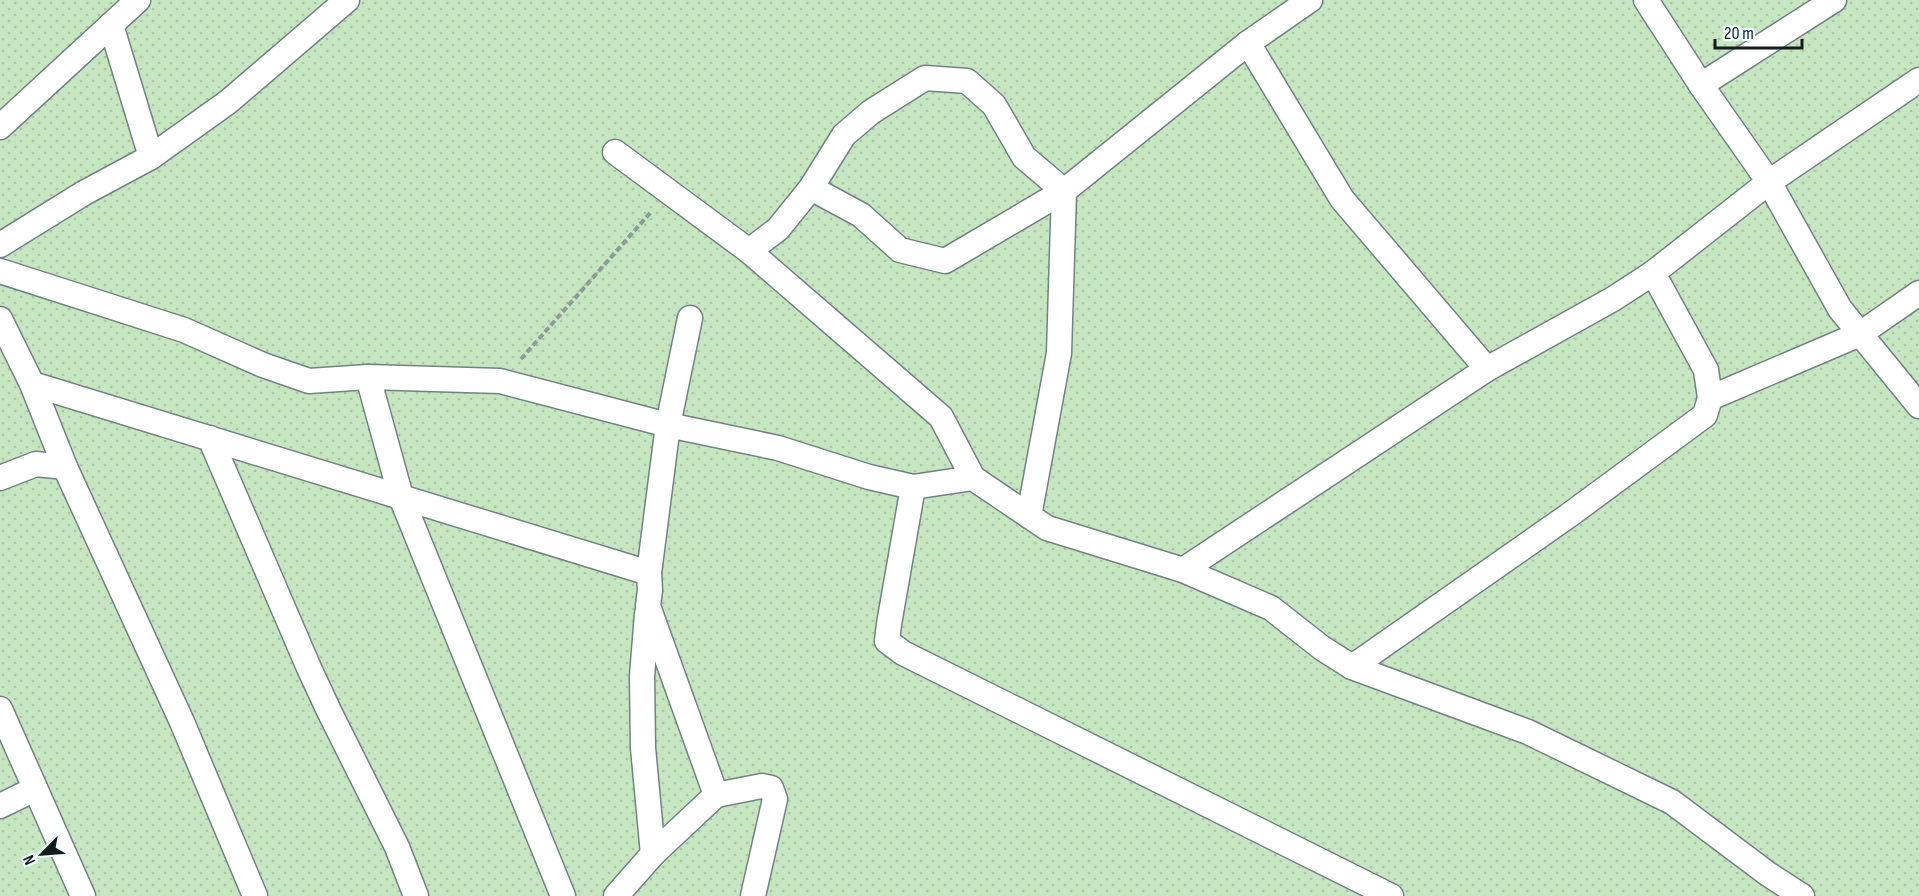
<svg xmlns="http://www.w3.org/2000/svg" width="1919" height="896" viewBox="0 0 1919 896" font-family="'Sofia Sans Condensed',sans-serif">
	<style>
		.grass { fill: url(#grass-dots) }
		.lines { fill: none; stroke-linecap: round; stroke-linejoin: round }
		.minor-casing { stroke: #718285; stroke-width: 27 }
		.path { stroke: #8e9a9b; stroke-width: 4; stroke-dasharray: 6 3; stroke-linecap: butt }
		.minor { stroke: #fff; stroke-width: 24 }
	</style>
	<defs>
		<pattern id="grass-dots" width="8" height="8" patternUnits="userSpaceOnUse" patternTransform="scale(1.5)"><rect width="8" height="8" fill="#c6e6c0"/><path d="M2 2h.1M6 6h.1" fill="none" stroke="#a9c5a4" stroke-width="1.8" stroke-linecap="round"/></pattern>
	</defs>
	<rect width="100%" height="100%" fill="#edfcfe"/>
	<rect class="grass" x="0" y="0" width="1919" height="896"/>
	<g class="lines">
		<g class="minor-casing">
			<g id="minor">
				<path d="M1646,0l55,85 68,97 71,127 79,97"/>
				<path d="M111,25l40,132"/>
				<path d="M1248,43l94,156 145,170"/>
				<path d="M1701,85l133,-85"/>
				<path d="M0,127l138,-127"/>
				<path d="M615,152l134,99 192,166 32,61"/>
				<path d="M811,188l50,27 39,35 45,11 119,-70 184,-148 62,-43"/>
				<path d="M0,245l84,-52 67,-36 77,-55 119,-102"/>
				<path d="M749,251l29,-22 33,-41 33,-53 27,-23 54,-34 42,3 27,24 30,52 40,34 -5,162 -30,163"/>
				<path d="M0,271l184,59 79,35 46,16 59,-4 132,4 168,44 110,23 91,29 44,10 60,-9 74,50 136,42 88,38 51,40 30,19 176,65 144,70 96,72 34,22"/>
				<path d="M0,319l32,65 33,83 117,255 73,174"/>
				<path d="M368,377l33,120 162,399"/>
				<path d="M32,384l617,189 1,17 -2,16 68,189 -63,59 -37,42"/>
				<path d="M1710,398l150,-64 59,-41"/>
				<path d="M210,438l99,230 20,43 68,136 19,49"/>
				<path d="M0,478l36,-14 29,3"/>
				<path d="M913,487l-24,137 -2,17 16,12 488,243"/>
				<path d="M1183,570l304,-201 126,-70 40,-26 116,-91 150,-102"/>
				<path d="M649,573l19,-148 22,-107"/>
				<path d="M647,614l-5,62 1,72 10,106"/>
				<path d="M1352,667l216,-151 137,-101 5,-17 -4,-28 -53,-97"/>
				<path d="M0,709l83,187"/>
				<path d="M716,795l46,-9 9,2 4,11 -22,97"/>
				<path d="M0,806l35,-17"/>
			</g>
		</g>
		<path class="path" d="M521,359l130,-147"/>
		<use href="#minor" class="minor"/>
	</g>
	<g transform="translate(42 854) rotate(245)" stroke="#edfcfe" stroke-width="4.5" paint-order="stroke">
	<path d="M0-4.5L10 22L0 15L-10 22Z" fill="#141b1c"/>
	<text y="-9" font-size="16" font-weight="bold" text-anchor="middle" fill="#141b1c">N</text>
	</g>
	<path d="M1715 39v9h87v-9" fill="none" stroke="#141b1c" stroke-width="3"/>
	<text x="1724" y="39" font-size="18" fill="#141b1c" stroke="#edfcfe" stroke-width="4.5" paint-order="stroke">20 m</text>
</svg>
